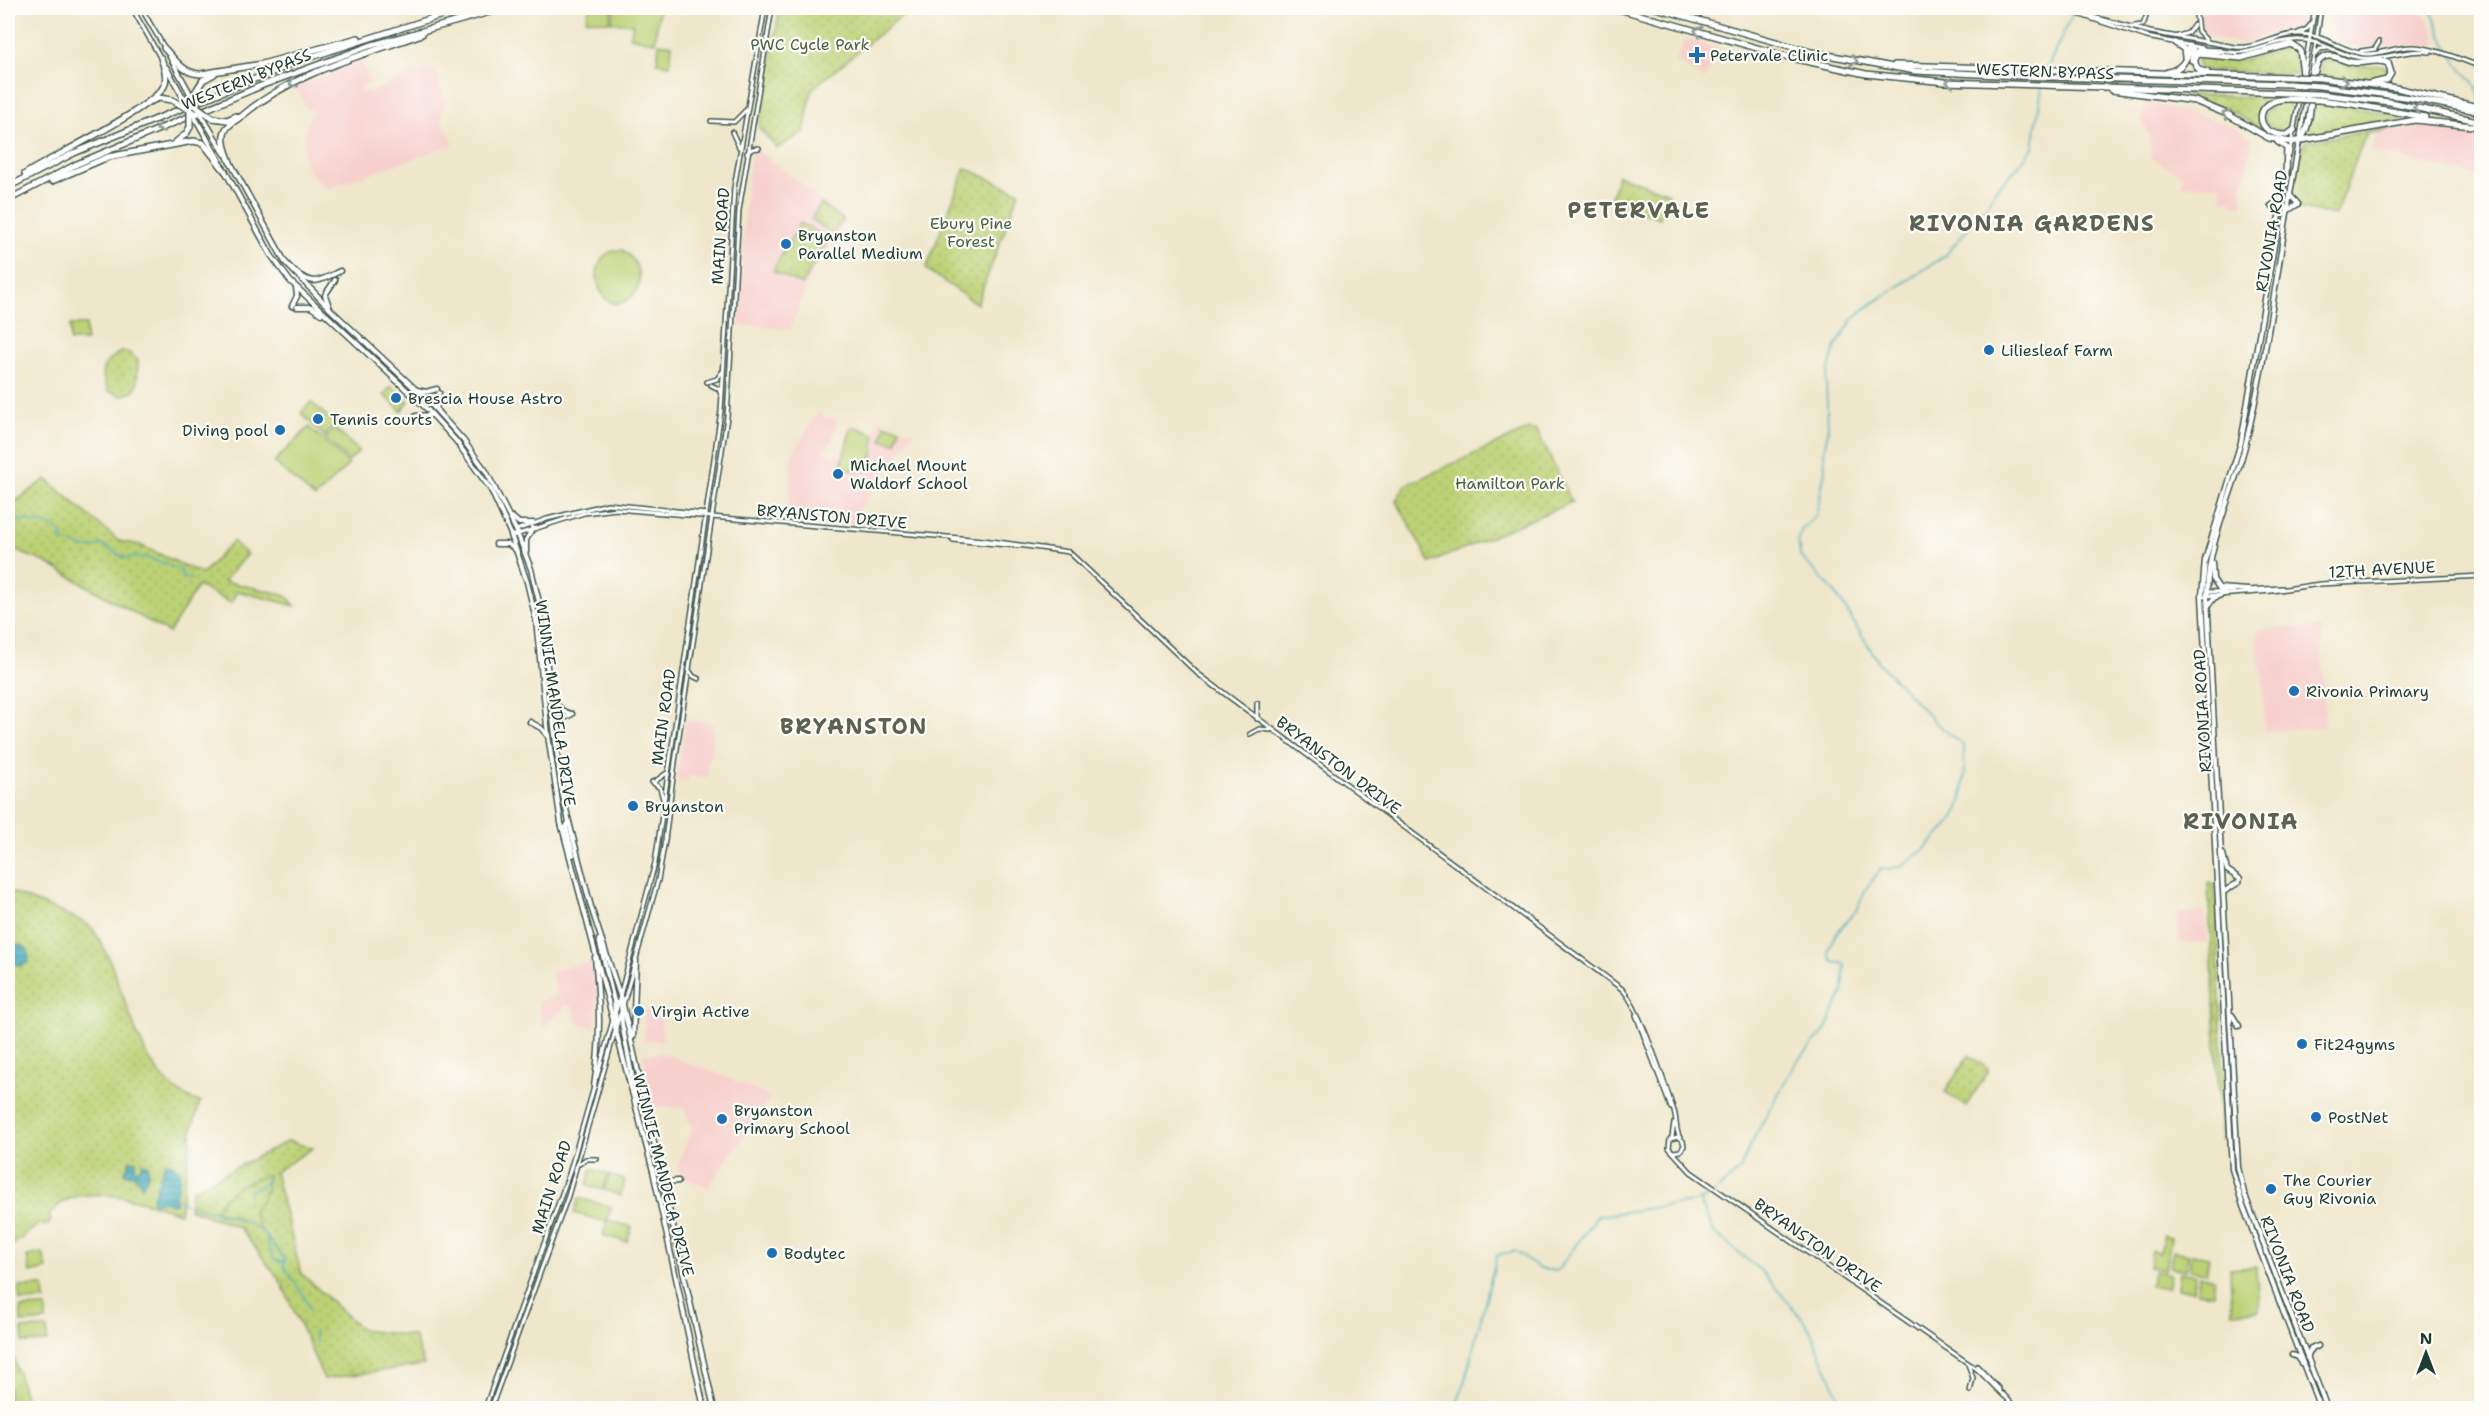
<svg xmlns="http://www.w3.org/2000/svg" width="2489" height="1416" viewBox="0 0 2489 1416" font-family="'Shantell Sans',sans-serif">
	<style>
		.built { fill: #f7d0cd }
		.green { fill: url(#green-dots); stroke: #6e8754; stroke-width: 1.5 }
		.wetland { fill: url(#wetland-marsh); stroke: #6e8754; stroke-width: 1.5 }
		.pitch { fill: #bcd174; stroke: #6e8754; stroke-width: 1.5 }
		.water { fill: url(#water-rules); stroke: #2e7478; stroke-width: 1.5 }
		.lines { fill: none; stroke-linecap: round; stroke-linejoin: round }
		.stream { stroke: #3dabbc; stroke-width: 1.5 }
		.secondary-casing { stroke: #3e564b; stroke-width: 6 }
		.primary-casing { stroke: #3e564b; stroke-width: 7 }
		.highway-casing { stroke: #3e564b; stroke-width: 8 }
		.secondary { stroke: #fff; stroke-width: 3 }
		.primary { stroke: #fff; stroke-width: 4 }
		.highway { stroke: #fff; stroke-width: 5 }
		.primary-bridge-casing { stroke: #3e564b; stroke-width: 7; stroke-linecap: butt }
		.highway-bridge-casing { stroke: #3e564b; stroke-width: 8; stroke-linecap: butt }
		.primary-bridge { stroke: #fff; stroke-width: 4 }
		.highway-bridge { stroke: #fff; stroke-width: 5 }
		.oneway { stroke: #8f9e9a }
		.poi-dot { fill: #1f6fb2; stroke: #fdfcf7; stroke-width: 2 }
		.labels { text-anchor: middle; stroke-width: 4.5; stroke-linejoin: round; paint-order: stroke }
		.park-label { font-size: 16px; fill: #466244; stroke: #fdfcf7 }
		.poi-label { font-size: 16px; fill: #1f3d34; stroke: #fdfcf7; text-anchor: start }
		.street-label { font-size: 16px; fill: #1f3d34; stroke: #fdfcf7 }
		.district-label { font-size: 22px; font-weight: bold; letter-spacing: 1.5px; fill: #5c6251; stroke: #fdfcf7 }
	</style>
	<defs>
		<pattern id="green-dots" width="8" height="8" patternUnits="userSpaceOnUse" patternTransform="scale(1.5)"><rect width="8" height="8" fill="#bcd174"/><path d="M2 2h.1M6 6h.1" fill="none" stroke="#a1b465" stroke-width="1.8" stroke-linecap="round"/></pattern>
		<pattern id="wetland-marsh" width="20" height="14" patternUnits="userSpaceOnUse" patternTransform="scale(1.5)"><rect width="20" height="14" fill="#bcd174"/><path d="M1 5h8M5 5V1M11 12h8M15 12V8" fill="none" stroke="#a1b465"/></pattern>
		<pattern id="water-rules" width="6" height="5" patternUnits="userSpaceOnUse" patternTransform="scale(1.5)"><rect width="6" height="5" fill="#3dabbc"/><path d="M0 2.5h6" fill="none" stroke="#338c9a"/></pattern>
	</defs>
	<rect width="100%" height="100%" fill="#fdfcf7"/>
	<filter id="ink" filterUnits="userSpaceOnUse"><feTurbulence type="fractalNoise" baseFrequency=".0167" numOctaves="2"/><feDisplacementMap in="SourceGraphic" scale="12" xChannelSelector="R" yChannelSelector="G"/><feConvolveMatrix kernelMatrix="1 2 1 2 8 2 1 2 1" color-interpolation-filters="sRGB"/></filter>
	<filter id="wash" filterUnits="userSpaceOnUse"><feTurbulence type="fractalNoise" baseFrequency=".008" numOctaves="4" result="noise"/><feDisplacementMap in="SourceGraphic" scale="24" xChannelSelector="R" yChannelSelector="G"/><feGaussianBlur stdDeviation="1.35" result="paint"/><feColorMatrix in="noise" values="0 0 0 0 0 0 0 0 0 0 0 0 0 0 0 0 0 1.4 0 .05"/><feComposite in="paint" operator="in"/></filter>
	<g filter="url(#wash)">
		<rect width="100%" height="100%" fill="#efe7cb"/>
		<g class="built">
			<path d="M2201,8h105l-3,19 -33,8 -2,-2 -3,1 1,2 -21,8 -40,-8 -6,-8z"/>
			<path d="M2331,8h83l8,4 11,16 4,13 -2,4 -61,3 -28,-3 -16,-20z"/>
			<path d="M1686,39l33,10 -14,30 -30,-18z"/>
			<path d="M361,59l10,24 -11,4 -2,4h16l53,-23 10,4 8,33 -3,5 1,16 7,5 3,14 -127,44 -20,-21 -3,-20 2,-14 5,-18 5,-6 -8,-1 -11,-21z"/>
			<path d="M2143,101l58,14 33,12 18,11 -7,44 -3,1 1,22h-9l-2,-4 -10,-1 -1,-15 -41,1 4,-10 -33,-18 -1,-21 -9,-19 3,-10z"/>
			<path d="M2427,127l54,9v41l-110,-26 7,-19z"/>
			<path d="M756,149l91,71 -34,49 -23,60 -51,-4 7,-135 5,-36z"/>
			<path d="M818,412l7,6h11l1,5 -6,20 -8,8 11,5 9,-2 7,-30 26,10 3,-13 36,11 -58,80v10l-6,2 -64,-6 6,-65z"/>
			<path d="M2321,627l4,101 -61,3 -1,-55 -4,-10 -2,-36z"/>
			<path d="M686,720l27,3 -2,34 -3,3 -1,7 2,8 -3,2 -17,-1 -2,5 -11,-2z"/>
			<path d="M2205,912l2,30h-28l-1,-29z"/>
			<path d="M592,961l5,31 -1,35 -18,-4 -4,-14 -7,-4 -25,23 -4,-26 20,-7 -7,-24z"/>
			<path d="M661,1010l1,30 -17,1 -1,-31z"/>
			<path d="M661,1053l51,18 59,26 -63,90 -29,-11 -1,-10 14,-37 -8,-21 -34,-2 -7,-52z"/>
		</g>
		<g class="green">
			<path d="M780,8h131l-99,81 -8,43 -27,16 -18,-20z"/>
			<path d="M2287,47h4l7,5 2,23 -96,-5 -5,-4 -2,-5 5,-5 41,4z"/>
			<path d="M2328,59l21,7 35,-1 4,4 1,8 -11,5 -59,-6 2,-12z"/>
			<path d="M2179,94l97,4c-18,5 -19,18 -11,33l-39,-23z"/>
			<path d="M2281,102l14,1 -4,26 -4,3 -17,-4 -6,-8c0,-12 7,-15 17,-18z"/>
			<path d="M2314,104l42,4 55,10 -105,18z"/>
			<path d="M2419,122h5l-58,12 -31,81 -45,-8 10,-53 5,-12z"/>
			<path d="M965,168l54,24 -42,112 -51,-35z"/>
			<path d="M1618,175l51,18 -9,25 -50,-18z"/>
			<path d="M821,204l22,16 -10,14 -22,-15z"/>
			<path d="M800,223l29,15 -27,47 -29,-14z"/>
			<path d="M120,352h8l10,8 -1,24 -4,8 -11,4 -14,-5c-9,-23 -8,-25 12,-39z"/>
			<path d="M1529,429l8,2 35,71 -142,61 -34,-63 10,-15z"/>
			<path d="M46,479l73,62 21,4 62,29 31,-33 14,13 -23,27 62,14 9,11 -58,-15 -6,12 -33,-17 -29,47 -124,-71 -37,-14v-54l8,7z"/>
			<path d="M2208,883l7,2 11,254 -5,1z"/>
			<path d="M8,891c14,6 76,28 83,36 38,48 39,154 109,175l-8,27 -12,84c-33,-10 -85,-29 -117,-11 -5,3 -10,9 -14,13l2,4 -2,5 -5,2 -4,-3 -32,26z"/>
			<path d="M1969,1055l19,14v3l-22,34 -21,-14z"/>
			<path d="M288,1141l25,7 -38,24 26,101 61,57 52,6 10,29 -100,14 -43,-97 -41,-54 -51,-19 3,-19z"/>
			<path d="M8,1338l17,59v7l-5,4h-12z"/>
		</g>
		<path class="wetland" d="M268,1175l-3,19 -12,18 8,18 -21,-11 -25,-8c10,-21 32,-30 53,-36z"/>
		<g class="pitch">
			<path d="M589,8h23l-3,14 -23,-3z"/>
			<path d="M615,8h44l-4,34 -25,-5 3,-13 -22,-2z"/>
			<path d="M659,43l13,2 -2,20 -13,-2z"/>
			<path d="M622,250c16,9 25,33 9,47 -32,29 -52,-48 -9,-47z"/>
			<rect x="70" y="325" width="16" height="16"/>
			<path d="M391,386l18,15 -8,10 -17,-16z"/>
			<path d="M311,402l25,22 -12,12 -23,-23z"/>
			<path d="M885,425l15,3 -4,15 -14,-3z"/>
			<path d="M309,427l40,37 -34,34 -41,-36z"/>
			<path d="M856,427l18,7c1,14 0,41 -20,36 -6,-1 -9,-1 -13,-5l10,-36z"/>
			<path d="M335,429l24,22 -10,10 -24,-23z"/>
			<path d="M591,1169l17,5 -5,16 -16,-5z"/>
			<path d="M609,1175l16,5 -4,16 -16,-6z"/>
			<path d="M579,1198l33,9 -5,13 25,7 -5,15 -24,-7 4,-13 -33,-9z"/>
			<path d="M2163,1236l8,2 -6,32 -16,-3 3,-16 8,2z"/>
			<path d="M2173,1251l16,3 -3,16 -16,-3z"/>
			<path d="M43,1253l4,16 -17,4 -3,-17z"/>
			<path d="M2192,1254l17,3 -3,16 -16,-3z"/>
			<path d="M2256,1267l3,43 -27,2 -2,-43z"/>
			<path d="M2153,1271l17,3 -3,15 -16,-3z"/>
			<path d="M2179,1272l16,3 -2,16 -16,-3z"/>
			<path d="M2199,1276l16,2 -2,16 -16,-2z"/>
			<path d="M44,1286l1,14 -25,1 -1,-14z"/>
			<path d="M46,1307v14l-25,2v-15z"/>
			<path d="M47,1328v14l-24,1 -1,-14z"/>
		</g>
		<g class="water">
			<path d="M8,943l15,3 5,4 1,12 -9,4 -12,-4z"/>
			<path d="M131,1160l5,1 -1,7 2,3 6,-8 5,2v10l-6,12 -6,-11 -12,-3z"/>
			<path d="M165,1162l7,2 8,6 -2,19 -5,10 3,3 -3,2 -10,-3 -10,2 -1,-3z"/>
		</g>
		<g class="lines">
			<g class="stream">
				<path d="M2430,8l14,32 16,28 13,14 9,20"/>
				<path d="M2047,69l28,-61"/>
				<path d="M8,518c15,5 48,2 55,18l-3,4c10,2 19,8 29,8 4,1 9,-2 14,-3l21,13c19,-5 38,5 57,12l1,7 9,2"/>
				<path d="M1719,1189l22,-21 9,-23 45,-81 30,-33 18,-39 2,-28 -13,-2 -4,-10 7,-17 23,-27 7,-18 16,-21c7,0 15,0 22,-4 18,-10 51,-41 57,-60 5,-16 6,-43 3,-60l-28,-23 -55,-58 -46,-73 -34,-35 -2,-17 4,-10 14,-13 9,-45 -1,-19 4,-22 -2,-50 9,-32 18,-29 10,-9 83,-55 41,-50 8,-15 22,-22 16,-21 9,-60"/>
				<path d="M174,1196l12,8"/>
				<path d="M249,1196l1,-6 12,-4 5,-7"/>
				<path d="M1700,1201l14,31 47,39 41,47 8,12 30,69 1,9"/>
				<path d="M191,1205l53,16 17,9 7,9 -1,4 7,17 10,2v5l20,29 6,15"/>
				<path d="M268,1239c5,6 16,16 17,23"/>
				<path d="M314,1331l2,13"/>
				<path d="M1455,1408l8,-20 34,-133 19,-4 24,18 17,2 40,-55 103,-15 15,-9"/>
			</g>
		</g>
	</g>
	<g filter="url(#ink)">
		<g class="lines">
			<g class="secondary-casing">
				<g id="secondary">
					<path d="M132,8l28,49"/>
					<path d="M141,8l23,39"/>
					<path d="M2060,8l87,29 56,11"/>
					<path d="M2078,13l72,19 85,15c22,3 41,-13 63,-13 24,-1 43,17 66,20 16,1 31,-7 46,-7 21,-1 51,13 72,20"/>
					<path d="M2196,15l2,16 10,11"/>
					<path d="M2134,26l9,-1 3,-8"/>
					<path d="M2298,33l9,-4 5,-6"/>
					<path d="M2317,35l4,-27"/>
					<path d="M2178,36l10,-3 6,-8"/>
					<path d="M2221,51c34,6 43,-9 73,-11 25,-2 43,15 67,18 23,3 46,-10 69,-6"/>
					<path d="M2361,51l14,-2 4,-7"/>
					<path d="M2315,55l5,-6 9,-1"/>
					<path d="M2304,71l11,-63"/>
					<path d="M711,121l23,1 12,-12"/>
					<path d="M732,132l7,15"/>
					<path d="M2300,136l16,-94"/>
					<path d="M747,153l5,-4 7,-1"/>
					<path d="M2289,156l14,-79"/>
					<path d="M707,382l10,-3 5,-7"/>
					<path d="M711,385l8,4 2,6"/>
					<path d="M516,530l31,-11 61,-15 98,10"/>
					<path d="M512,536l72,-23 32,-4 367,31 86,12 128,121 425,316c18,18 43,95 52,122 3,9 1,19 6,27"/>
					<path d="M953,540l65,6"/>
					<path d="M2247,590l35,-2"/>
					<path d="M2208,592l26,-1"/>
					<path d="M2205,596l67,-5 48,-7 162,-8"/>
					<path d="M689,670l4,6 6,3"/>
					<path d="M1257,719v-16"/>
					<path d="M1250,734l9,-5 12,1"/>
					<path d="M652,782l8,6 3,11"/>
					<path d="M654,782l13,-9"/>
					<path d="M623,1005l35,-125 7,-40 10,-78 52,-345 12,-207 33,-202"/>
					<path d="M616,1011l39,-148 66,-452 13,-223 31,-180"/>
					<path d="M1636,1015l35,93"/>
					<path d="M597,1077l16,-57"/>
					<path d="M1672,1137l2,-14"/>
					<path d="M1673,1152l7,-1 4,-5 -1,-5 -5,-4 -8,2 -1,9 22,24 287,198 26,26"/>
					<path d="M579,1164l7,-5h11"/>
					<path d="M1968,1364l5,14 -3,13"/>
					<path d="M1977,1366l22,23"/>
					<path d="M2003,1394l13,14"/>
					<path d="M485,1408l84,-234 25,-87"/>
					<path d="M491,1408l77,-212 52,-182"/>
				</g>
			</g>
			<g class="primary-casing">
				<g id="primary">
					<path d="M170,57l23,42"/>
					<path d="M166,67l17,30"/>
					<path d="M197,121l22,39"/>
					<path d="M205,121l20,33"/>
					<path d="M2299,142c-18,98 -29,198 -52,296 -12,53 -40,102 -40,158l31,571 6,26 83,215"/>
					<path d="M229,160l56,102 46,48 96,90 36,40 23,31 30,59 15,39 9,37 21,181 8,35 22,85 32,98 91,403"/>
					<path d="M224,169l47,86 19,26 138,129 28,31 35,49 19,42 17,50 9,38 12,115 13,88 92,348 51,237"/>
					<path d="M2286,174l-45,268 -36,118 -3,36 30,573 11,37 77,202"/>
					<path d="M2271,206l9,-7"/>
					<path d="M2287,211l11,-7 -8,-9"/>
					<path d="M294,271c20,16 25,10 46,0"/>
					<path d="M292,306l5,-10 -1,-9"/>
					<path d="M297,307h14l10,7"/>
					<path d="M330,309l-5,-14 10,-15"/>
					<path d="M417,390l9,2 11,-3"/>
					<path d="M437,410l-1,-7 3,-10"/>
					<path d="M416,416l16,-1"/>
					<path d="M512,517l7,6h14"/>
					<path d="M496,544h12l8,6"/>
					<path d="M526,552v-12l7,-12"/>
					<path d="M2212,563l1,16 6,9 29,2"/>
					<path d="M2208,606l6,-8 9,-4"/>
					<path d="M552,699l11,12 8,3"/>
					<path d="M530,722l11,6 6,7"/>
					<path d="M555,728l6,-8 11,-6"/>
					<path d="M569,822l-3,5 7,28"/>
					<path d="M2223,854l4,16 13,9"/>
					<path d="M2225,891l14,-9"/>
					<path d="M599,940l15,61 2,22"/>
					<path d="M621,1002l1,22 15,77"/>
					<path d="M2232,1015l7,11"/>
					<path d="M633,1037l3,-77"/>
					<path d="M594,1087c7,-49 6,-81 1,-130"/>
					<path d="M664,1188l4,-6 10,-1"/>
					<path d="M2292,1355l5,2 4,6"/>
					<path d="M2307,1358l4,-9 7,-3"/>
				</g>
			</g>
			<g class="highway-casing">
				<g id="highway">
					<path d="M1615,8l181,51 70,15 79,8 344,11"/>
					<path d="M1656,8l155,44 104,19 105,5 269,8"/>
					<path d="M2175,43l9,6 1,8"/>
					<path d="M164,48c11,12 20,26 37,26l61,-10 96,-26"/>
					<path d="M2192,57l7,-7 21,1"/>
					<path d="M2192,60l1,-13"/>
					<path d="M1895,65l396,12"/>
					<path d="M2168,72c14,-3 20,-13 21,-26"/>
					<path d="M2207,72c-7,-1 -13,-5 -12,-13l3,-5 43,4 50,-14 9,6 3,24"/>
					<path d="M2320,78l76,10 86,20"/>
					<path d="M2320,86l91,12 71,14"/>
					<path d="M2112,90l83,11 32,13 42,24 22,4 124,-22 67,7"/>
					<path d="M196,91l7,-11 11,-6"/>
					<path d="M2318,94l72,8 92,20"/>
					<path d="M2288,99c-36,0 -35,37 -1,36l7,-5"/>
					<path d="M2319,100l33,4 73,13"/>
					<path d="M149,102l10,-4 13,2"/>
					<path d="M213,118l14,2 9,-4"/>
					<path d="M176,142l10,-8 4,-7"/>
					<path d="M2278,142l9,6 -1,26"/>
					<path d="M2299,142c17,-21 8,-54 18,-78 2,-4 7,-8 11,-8 8,-1 16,5 23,6 13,3 26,-5 37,1l3,10 -4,7 -18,4"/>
					<path d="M230,162c-3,-9 -9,-20 -5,-31 3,-7 11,-11 17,-15 50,-43 119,-60 180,-82"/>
					<path d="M25,174c26,-17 129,-66 139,-88 4,-9 0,-19 -3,-28"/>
					<path d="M52,181l56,-24 85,-16 10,2 22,28"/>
					<path d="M8,187l66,-34 150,-62 84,-33 156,-50"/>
					<path d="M8,200l69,-36 186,-79 106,-39 135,-38"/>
				</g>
			</g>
			<use href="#secondary" class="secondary"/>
			<use href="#primary" class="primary"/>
			<use href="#highway" class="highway"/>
			<g class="primary-bridge-casing">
				<g id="primary-bridge">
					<path d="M185,100l12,21"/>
					<path d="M199,110l6,11"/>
				</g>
			</g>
			<g class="highway-bridge-casing">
				<g id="highway-bridge">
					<path d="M2291,77l29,1"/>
					<path d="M2289,84l31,2"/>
					<path d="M196,91l1,16"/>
					<path d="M2289,93l29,1"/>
					<path d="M182,96l31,22"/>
					<path d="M2288,99l31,1"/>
					<path d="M172,100l25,14"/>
					<path d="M190,127v-19"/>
				</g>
			</g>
			<use href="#primary-bridge" class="primary-bridge"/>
			<use href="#highway-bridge" class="highway-bridge"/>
		</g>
		<defs><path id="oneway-chevron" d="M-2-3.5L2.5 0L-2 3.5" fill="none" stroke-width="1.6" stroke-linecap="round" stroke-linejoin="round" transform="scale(1.5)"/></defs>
		<g class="oneway">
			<use href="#oneway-chevron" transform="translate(1698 31) rotate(-164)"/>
			<use href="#oneway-chevron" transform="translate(1854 61) rotate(12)"/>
			<use href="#oneway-chevron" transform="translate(2344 81) rotate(7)"/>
			<use href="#oneway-chevron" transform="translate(1950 82) rotate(-178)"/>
			<use href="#oneway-chevron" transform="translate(293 83) rotate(153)"/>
			<use href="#oneway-chevron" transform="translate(2417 108) rotate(-168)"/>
			<use href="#oneway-chevron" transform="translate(2226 114) rotate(-154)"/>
			<use href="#oneway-chevron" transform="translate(160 128) rotate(157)"/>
		</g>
	</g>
	<g class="poi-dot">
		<path d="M1694 46h6v6h6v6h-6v6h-6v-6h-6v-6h6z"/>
		<circle cx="786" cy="244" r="6"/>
		<circle cx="1989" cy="350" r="6"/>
		<circle cx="396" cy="398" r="6"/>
		<circle cx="318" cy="419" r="6"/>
		<circle cx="280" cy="430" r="6"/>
		<circle cx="838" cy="474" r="6"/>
		<circle cx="2294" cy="691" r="6"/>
		<circle cx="633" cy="806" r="6"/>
		<circle cx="639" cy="1011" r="6"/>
		<circle cx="2302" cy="1044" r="6"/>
		<circle cx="2316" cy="1117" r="6"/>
		<circle cx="722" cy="1119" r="6"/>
		<circle cx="2271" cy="1189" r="6"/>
		<circle cx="772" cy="1253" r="6"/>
	</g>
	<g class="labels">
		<g class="park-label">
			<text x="810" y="50">PWC Cycle Park</text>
			<text x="971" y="229">Ebury Pine<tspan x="971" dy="18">Forest</tspan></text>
			<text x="1510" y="489">Hamilton Park</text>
		</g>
		<g class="poi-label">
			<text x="1710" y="61">Petervale Clinic</text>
			<text x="798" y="241">Bryanston<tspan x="798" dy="18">Parallel Medium</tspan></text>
			<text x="2001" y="356">Liliesleaf Farm</text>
			<text x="408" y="404">Brescia House Astro</text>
			<text x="330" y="425">Tennis courts</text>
			<text x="268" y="436" text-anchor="end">Diving pool</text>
			<text x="850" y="471">Michael Mount<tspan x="850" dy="18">Waldorf School</tspan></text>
			<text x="2306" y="697">Rivonia Primary</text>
			<text x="645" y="812">Bryanston</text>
			<text x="651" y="1017">Virgin Active</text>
			<text x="2314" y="1050">Fit24gyms</text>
			<text x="734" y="1116">Bryanston<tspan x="734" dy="18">Primary School</tspan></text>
			<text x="2328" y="1123">PostNet</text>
			<text x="2283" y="1186">The Courier<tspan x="2283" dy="18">Guy Rivonia</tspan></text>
			<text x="784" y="1259">Bodytec</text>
		</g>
		<g class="street-label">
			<text transform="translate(2045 71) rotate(2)" y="6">WESTERN BYPASS</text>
			<text transform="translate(246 79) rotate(-22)" y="6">WESTERN BYPASS</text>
			<text transform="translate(2271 231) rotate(-80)" y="6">RIVONIA ROAD</text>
			<text transform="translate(720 236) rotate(-86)" y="6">MAIN ROAD</text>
			<text transform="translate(832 516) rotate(5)" y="6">BRYANSTON DRIVE</text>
			<text transform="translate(2382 569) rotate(-3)" y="6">12TH AVENUE</text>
			<text transform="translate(556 703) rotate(82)" y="6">WINNIE MANDELA DRIVE</text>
			<text transform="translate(2202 711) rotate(-93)" y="6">RIVONIA ROAD</text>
			<text transform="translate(663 717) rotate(-82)" y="6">MAIN ROAD</text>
			<text transform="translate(1339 765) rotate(37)" y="6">BRYANSTON DRIVE</text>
			<text transform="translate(664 1175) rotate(76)" y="6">WINNIE MANDELA DRIVE</text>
			<text transform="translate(551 1187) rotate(-72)" y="6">MAIN ROAD</text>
			<text transform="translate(1818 1245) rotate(35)" y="6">BRYANSTON DRIVE</text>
			<text transform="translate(2288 1274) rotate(69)" y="6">RIVONIA ROAD</text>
		</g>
		<g class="district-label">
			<text x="1639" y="218">PETERVALE</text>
			<text x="2032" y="231">RIVONIA GARDENS</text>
			<text x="854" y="734">BRYANSTON</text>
			<text x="2241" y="829">RIVONIA</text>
		</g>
	</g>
	<rect width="2489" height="1416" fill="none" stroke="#fdfcf7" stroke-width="30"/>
	<g transform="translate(2426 1353)" stroke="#fdfcf7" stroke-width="4.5" paint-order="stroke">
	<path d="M0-4.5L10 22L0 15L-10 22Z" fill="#1f3d34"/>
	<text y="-9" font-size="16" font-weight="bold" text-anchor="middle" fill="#1f3d34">N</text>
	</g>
</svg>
